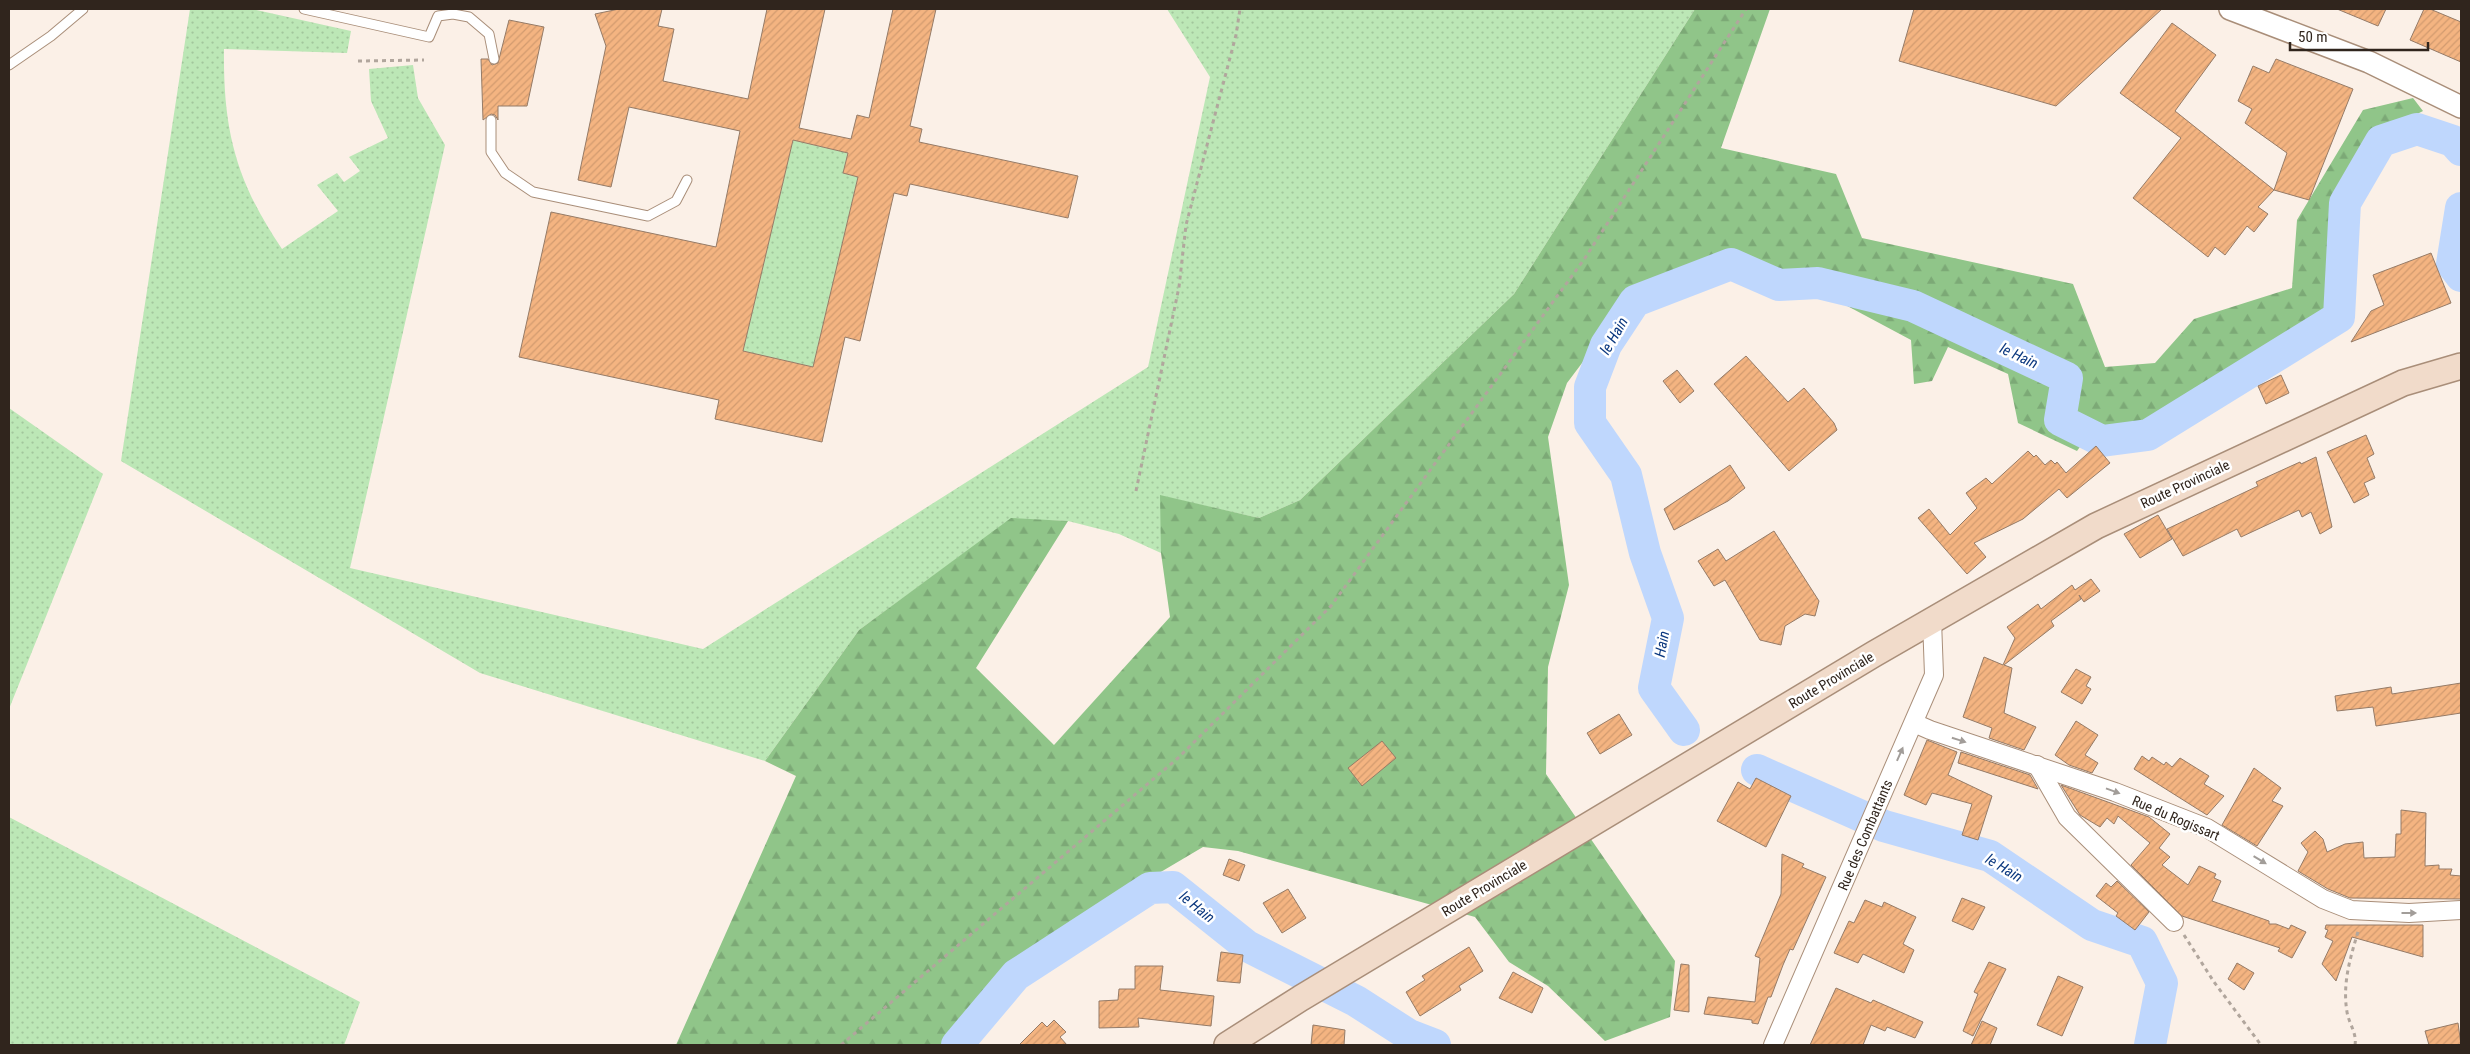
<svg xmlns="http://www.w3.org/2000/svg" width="2470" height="1054" viewBox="0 0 2470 1054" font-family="'Roboto Condensed',sans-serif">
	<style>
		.green { fill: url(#green-dots) }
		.forest { fill: url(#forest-firs) }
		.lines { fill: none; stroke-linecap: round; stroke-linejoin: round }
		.river { stroke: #bfd7fd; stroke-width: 32 }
		.building { fill: url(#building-hatch); stroke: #957b67; fill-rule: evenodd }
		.service-casing { stroke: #a98e79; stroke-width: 11 }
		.minor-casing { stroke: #a98e79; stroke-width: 20 }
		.tertiary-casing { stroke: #a98e79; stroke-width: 24 }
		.secondary-casing { stroke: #a98e79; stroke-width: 28 }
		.path { stroke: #b1a69d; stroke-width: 3; stroke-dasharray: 4 4; stroke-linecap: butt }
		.service { stroke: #fff; stroke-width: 9 }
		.minor { stroke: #fff; stroke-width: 18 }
		.tertiary { stroke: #fff; stroke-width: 21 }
		.secondary { stroke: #f1dbca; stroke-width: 25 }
		.oneway { fill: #a29d99 }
		.labels { text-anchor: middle; stroke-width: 5; stroke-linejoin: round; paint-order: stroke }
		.street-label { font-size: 14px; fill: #30251d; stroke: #fff }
		.water-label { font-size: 15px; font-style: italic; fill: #0b387f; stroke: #fff }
	</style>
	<defs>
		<pattern id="green-dots" width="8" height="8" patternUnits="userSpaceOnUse" patternTransform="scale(1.25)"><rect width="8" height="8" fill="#bce7b6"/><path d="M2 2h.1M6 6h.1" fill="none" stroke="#a2c69c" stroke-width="1.8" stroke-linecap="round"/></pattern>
		<pattern id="forest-firs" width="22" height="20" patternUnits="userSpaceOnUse" patternTransform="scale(1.25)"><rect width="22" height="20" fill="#90c589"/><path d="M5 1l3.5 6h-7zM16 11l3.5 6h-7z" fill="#7ca976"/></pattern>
		<pattern id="building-hatch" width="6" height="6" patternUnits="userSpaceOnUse" patternTransform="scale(1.25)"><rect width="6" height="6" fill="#f4b481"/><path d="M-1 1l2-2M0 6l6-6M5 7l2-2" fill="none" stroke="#d29b6f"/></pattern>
	</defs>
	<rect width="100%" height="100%" fill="#fbf0e7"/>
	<g class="green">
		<path d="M190,9h62l99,22 -4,22 -123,-4c-1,82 12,132 58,200l56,-38 -21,-26 20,-12 7,9 16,-11 -11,-14 39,-19 -17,-37 -2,-32 44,-4 5,33 27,47 -95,423 353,81 445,-282 62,-290 -43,-68h528l-181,285 -214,206 -41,18 -98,-22v57l-42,-19 -51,-13 -57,-2 -152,111 -94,131 -285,-88 -359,-212z"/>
		<path d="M793,140l55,13 -5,20 15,4 -45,190 -70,-16z"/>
		<path d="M9,408l94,66 -94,235z"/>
		<path d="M9,817l351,185 -16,43h-335z"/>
	</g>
	<path class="forest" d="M1695,9h75l-49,139 115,26 26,64 211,46 32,83 50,-4 39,-44 98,-31 5,-68 66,-110 50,-12 10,13 -47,24 -36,63 3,103 -56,49 -137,70 -56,7 -17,24 -59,-28 -10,-49 -60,-27 -16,34 -18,3 -3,-44 -73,-39 -21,-30 -23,8 -50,-21 -39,2 -62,22 -76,101 -19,54 21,148 -21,82 -2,107 129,187 -5,56 -65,24 -57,-55 -39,-24 -34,-45 -237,-66 -35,-4 -152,90 -91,108h-284l120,-269 -31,-15 94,-131 152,-112 57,3 -92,147 78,77 116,-128 -9,-64 -1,-58 99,23 41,-18 214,-206z"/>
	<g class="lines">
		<g class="river">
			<path d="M2461,208l-9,56 9,12"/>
			<path d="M1684,730l-30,-42 14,-70 -23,-65 -19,-78 -36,-52v-36l16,-42 29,-44 96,-37 48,21 39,-2 95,23 154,72 -7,42 42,21 46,-6 191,-118 6,-114 36,-62 36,-12 36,12 8,9"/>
			<path d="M1757,770l127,56 106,30 102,69 50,17 20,41 -12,62"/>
			<path d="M957,1045l59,-70 134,-87 23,-1 74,59 109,55 53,34 26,10"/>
		</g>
	</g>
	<g class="building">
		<path d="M619,9h43l-4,17 16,3 -11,52 85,18 19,-90h58l-26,119 52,11 6,-24 12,3 24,-109h43l-26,117 12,3 -3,13 159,34 -10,42 -158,-34 -3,12 -13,-3 -34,148 -15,-4 -23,105 -107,-23 4,-19 -200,-43 32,-145 165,35 24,-116 -111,-24 -18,80 -33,-7 28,-134 -11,-32zM793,140l55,13 -5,20 15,4 -45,190 -70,-16z"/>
		<path d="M1914,9h248l-106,97 -157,-45z"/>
		<path d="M2337,9h49l-8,17z"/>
		<path d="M2424,9h6l31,13v40l-51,-22z"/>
		<path d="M509,20l35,7 -17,79h-29v14l-3,-5 -4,-1 -8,6 -2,-61h7l4,6 6,-2z"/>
		<path d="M2172,23l44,32 -41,56 99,79 -16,17 10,7 -14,18 -7,-6 -22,29 -10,-8 -7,10 -75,-59 48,-60 -61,-45z"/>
		<path d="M2276,59l77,30 -44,111 -35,-10 13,-37 -42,-30 7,-14 -14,-8 15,-35 16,7z"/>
		<path d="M2431,253l20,50 -100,39 20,-31 13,-6 -11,-30z"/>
		<path d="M1746,356l42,46 16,-14 30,35 3,7 -48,41 -75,-87z"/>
		<path d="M1677,370l17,21 -14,12 -17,-22z"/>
		<path d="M2281,375l8,18 -23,11 -8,-18z"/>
		<path d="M2366,435l8,19 -7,4 8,20 -11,5 5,12 -15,8 -27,-51z"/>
		<path d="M2096,446l14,17 -43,35 -8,-9 -36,30 -49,24 12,14 -19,17 -49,-56 11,-9 21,26 27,-27 -11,-15 20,-15 6,6 36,-33 6,6 2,-2 9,10 6,-5 4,4 2,-2 9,11z"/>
		<path d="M2316,457l16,70 -12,7 -9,-22 -9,5 -3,-7 -58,27 -4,-8 -54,27 -16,-27 91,-43 -2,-4 44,-20 1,2z"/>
		<path d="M1730,465l15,23 -17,13 -54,29 -10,-21z"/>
		<path d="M2158,515l14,24 -32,19 -16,-24z"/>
		<path d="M1774,531l45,70 -4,15 -10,-2 -20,12 -4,19 -21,-5 -35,-60 -11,6 -16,-25 20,-12 8,12z"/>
		<path d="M2091,579l9,12 -16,11 -5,-7 2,4 -30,22 3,5 -50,39 8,3 -8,45 32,14 -12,23 -35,-12 3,-10 -29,-11 21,-60 19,8 12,-27 -8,-11 31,-23 3,5 31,-24 3,5z"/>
		<path d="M2076,669l15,8 -5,9 5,3 -9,15 -21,-12z"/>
		<path d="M2461,683v30l-85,13 -3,-19 -36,4 -2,-15 56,-9 1,7z"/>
		<path d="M1619,714l13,21 -32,19 -13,-21z"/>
		<path d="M2076,721l22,14 -13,20 13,8 -6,10 -23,-8 -14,-10z"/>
		<path d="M1927,740l30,12 -9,23 44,21 -14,44 -16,-5 10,-31 -40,-11 -6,12 -22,-10z"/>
		<path d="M1382,741l14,17 -34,28 -14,-18z"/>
		<path d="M1961,752l69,23 8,14 -80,-26z"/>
		<path d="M2142,756l7,5 3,-4 12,8 2,-3 6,5 8,-9 29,18 -5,8 20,12 -17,19 -73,-46z"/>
		<path d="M2254,768l27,20 -9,13 11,5 -26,40 -35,-21z"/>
		<path d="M1756,778l35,18 -25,51 -49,-26 21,-39 12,7z"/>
		<path d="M2061,785l88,32 21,17 -11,14 11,9 -8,8 26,20 11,-19 17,8 -2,4 7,3 -9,20 57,20v3h7l13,5 2,-4 15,7 -14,26 -14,-7 2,-3 -98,-32 -51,-51 19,-22 -32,-27 -4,8 -7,-6 -7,9 -20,-12z"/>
		<path d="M2401,810l25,3 -1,53 14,-1v4h13l-2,6 11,1v23l-111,-1 -22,-9 -30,-18 10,-19 -7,-9 14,-12 8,8 4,13 18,-8 18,-2 1,16 31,-1 1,-23h5z"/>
		<path d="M1782,854l22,10 -2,3 24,10 -33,73 -3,-1 -7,16 -12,32h-3l-10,27 -6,-1v-3l-48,-6 4,-17 47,5 5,-44 -5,-2 26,-62z"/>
		<path d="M1229,859l16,6 -6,16 -16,-6z"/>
		<path d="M2117,881l32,31 -14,18 -19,-14 2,-3 -22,-17 10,-13 5,4z"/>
		<path d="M1288,889l18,29 -24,15 -19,-30z"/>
		<path d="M1962,898l23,9 -12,23 -21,-9z"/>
		<path d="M1865,900l17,7 2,-5 32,15 -13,27 11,6 -10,23 -41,-19 -5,9 -24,-10 15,-32 5,2z"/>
		<path d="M2326,925h97v32l-71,-20 -16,44 -14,-17 11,-23 -8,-4 3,-7 -3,-1z"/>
		<path d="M1469,947l14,24 -24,15 2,4 -41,26 -14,-24 19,-12 -3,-4z"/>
		<path d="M1221,952l22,3 -3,28 -23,-2z"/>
		<path d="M1989,962l17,7 -33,67 -10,-5 15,-37 -4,-2z"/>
		<path d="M2237,963l17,10 -10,17 -16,-11z"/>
		<path d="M1681,964l8,1v47l-15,-2z"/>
		<path d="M1135,966h28l-3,24 54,6 -3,30 -73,-8 1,9 -40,1v-27l19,-1 1,-11h16z"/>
		<path d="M1513,972l30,16 -11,25 -33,-15z"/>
		<path d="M2058,976l25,11 -21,49 -25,-11z"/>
		<path d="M1836,988l35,15 2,-3 50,22 -8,16 -28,-11 -2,4 -14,-6 -8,20h-53z"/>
		<path d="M1054,1020l12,12 -6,5 7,8h-48l23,-23 5,5z"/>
		<path d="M1982,1021l15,7 -7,17h-19z"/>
		<path d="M2458,1023l3,22h-32l-4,-14z"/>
		<path d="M1313,1025l32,5 -1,15h-33z"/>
	</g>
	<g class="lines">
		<g class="service-casing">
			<g id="service">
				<path d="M304,9l125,28 9,-21 15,-2 16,3 20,17 5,25"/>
				<path d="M9,65l42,-29 32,-27"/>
				<path d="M491,120v32l14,21 28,19 115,24 28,-15 11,-21"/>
			</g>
		</g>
		<g class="minor-casing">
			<g id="minor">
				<path d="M1914,723l16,7 185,62 92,36 116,71 28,11 58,3 52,-3"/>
				<path d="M2037,765l30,52 107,105"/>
				<path d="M1773,1045l161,-370 -2,-55"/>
			</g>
		</g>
		<g class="tertiary-casing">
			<path id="tertiary" d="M2230,9l139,53 92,45"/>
		</g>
		<g class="secondary-casing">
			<path id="secondary" d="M1227,1045l74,-47 573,-344 222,-128 307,-143 58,-17"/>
		</g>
		<g class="path">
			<path d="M358,61l66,-1"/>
			<path d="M1136,491l43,-204 7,-62 50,-190 4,-26"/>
			<path d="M2184,935l30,47 47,63"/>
			<path d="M841,1045l337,-287 153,-152 254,-348 161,-249"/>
			<path d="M2355,1045c2,-12 -6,-21 -8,-33 -5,-30 4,-56 12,-84"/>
		</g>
		<use href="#service" class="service"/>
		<use href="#minor" class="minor"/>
		<use href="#tertiary" class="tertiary"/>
		<use href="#secondary" class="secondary"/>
	</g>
	<defs><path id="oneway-solid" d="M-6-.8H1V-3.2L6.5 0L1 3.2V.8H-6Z" transform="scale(1.25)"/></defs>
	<g class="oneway">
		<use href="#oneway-solid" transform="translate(1959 740) rotate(18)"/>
		<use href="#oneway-solid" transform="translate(1900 754) rotate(-66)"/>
		<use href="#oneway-solid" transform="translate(2113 791) rotate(20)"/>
		<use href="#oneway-solid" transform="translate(2260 860) rotate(31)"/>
		<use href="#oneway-solid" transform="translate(2409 913)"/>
	</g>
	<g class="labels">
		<g class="street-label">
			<text transform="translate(2185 484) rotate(-25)" y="5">Route Provinciale</text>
			<text transform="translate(1831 680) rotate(-31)" y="5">Route Provinciale</text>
			<text transform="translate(2176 818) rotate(23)" y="5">Rue du Rogissart</text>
			<text transform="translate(1865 835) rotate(-67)" y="5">Rue des Combattants</text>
			<text transform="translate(1484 888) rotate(-31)" y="5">Route Provinciale</text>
		</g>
		<g class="water-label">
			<text transform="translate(1614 336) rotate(-60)" y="5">le Hain</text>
			<text transform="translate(2019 356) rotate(25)" y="5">le Hain</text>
			<text transform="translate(1662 644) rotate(-79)" y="5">Hain</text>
			<text transform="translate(2004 868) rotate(31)" y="5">le Hain</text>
			<text transform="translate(1197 907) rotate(39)" y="5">le Hain</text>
		</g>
	</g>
	<rect width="2470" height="1054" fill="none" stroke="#30251d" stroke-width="20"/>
	<path d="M2290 42v8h138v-8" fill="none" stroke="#30251d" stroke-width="2.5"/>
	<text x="2298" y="42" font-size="15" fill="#30251d" stroke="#ffffff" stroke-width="4" paint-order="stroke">50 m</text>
</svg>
